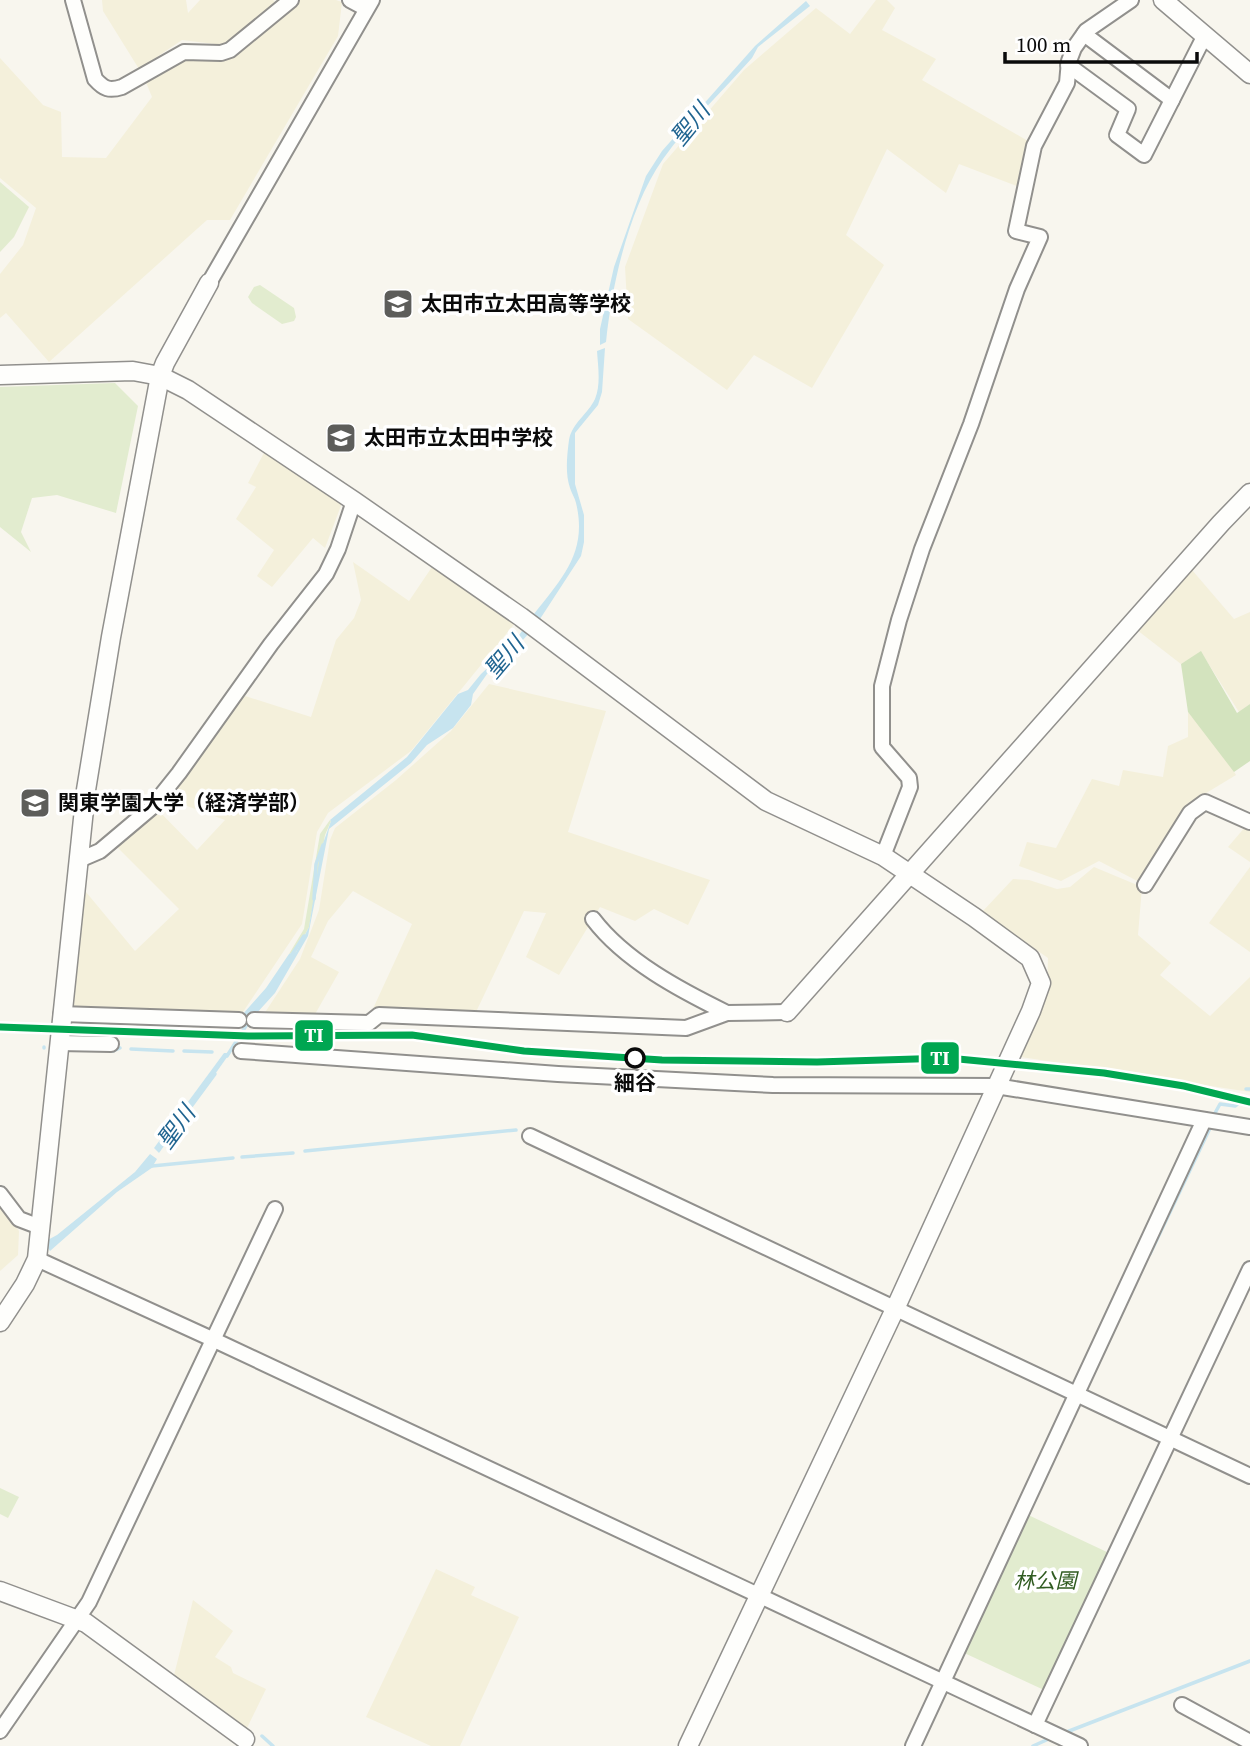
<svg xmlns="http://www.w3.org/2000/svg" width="1250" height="1746" viewBox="0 0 1250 1746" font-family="'Source Serif 4','Noto Sans JP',serif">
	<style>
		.farmland { fill: #f4f0db }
		.green { fill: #e2eccf }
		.forest { fill: #d3e3be }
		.water { fill: #c7e4ef }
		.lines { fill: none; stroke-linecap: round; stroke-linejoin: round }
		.stream { stroke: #c7e4ef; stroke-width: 3.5 }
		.minor-casing { stroke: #91908d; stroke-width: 18 }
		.tertiary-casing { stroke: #91908d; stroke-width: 21 }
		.minor { stroke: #fefefc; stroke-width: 14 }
		.tertiary { stroke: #fefefc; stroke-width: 18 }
		.rail-1-casing { stroke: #fff; stroke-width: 12 }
		.rail-1 { stroke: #00a651; stroke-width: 7 }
		.stop-dot { fill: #fff; stroke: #0a0a0a; stroke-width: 3.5 }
		.labels { text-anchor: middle; stroke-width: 7; stroke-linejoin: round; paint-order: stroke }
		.poi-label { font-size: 21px; font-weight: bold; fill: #0a0a0a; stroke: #fff; text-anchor: start }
		.stop-label { font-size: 21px; font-weight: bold; fill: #0a0a0a; stroke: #fff }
		.park-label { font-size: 21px; font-style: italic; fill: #305b21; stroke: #fff }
		.water-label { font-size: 23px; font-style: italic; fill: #1f6490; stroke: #fff }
		.line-badge { stroke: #fff; stroke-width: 2.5 }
		.badge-label { font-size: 19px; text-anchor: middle; font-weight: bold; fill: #fff }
	</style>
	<rect width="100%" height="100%" fill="#f8f6ee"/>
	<g class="farmland">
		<path d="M102,0h84l2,13 12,-13h73l2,2 -42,38 -10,5 -41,-5 -43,29 -36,-58z"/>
		<path d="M300,0h36l6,2 -4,34 -108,184h-23l-158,142 -43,-49 -6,5v-44l23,-29 13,-37 -36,-30v-120l43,47 18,7 1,45 44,1 46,-61 -7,-17 42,-28 41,5z"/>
		<path d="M876,0h11l8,8 -13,22 54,29 -14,21 106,61 -9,46 -60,-23 -13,29 -59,-44 -41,86 38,30 -72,123 -58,-33 -27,35 -99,-71 -3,-52 38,-103 81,-94 72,-62 34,26z"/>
		<path d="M265,451l77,52 -17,45 -12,-10 -41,49 -15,-11 17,-26 -38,-31 20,-32 -8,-4z"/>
		<path d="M353,562l56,39 25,-37 82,58 -105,129 -83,62 -11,19 -15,92 -61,91 -173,-8 13,-121 54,65 44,-42 -67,-67 41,-37 44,45 28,-30 -65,-24 85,-100 66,21 25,-77 18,-22 7,-18z"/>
		<path d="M1192,570l42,49 16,-7v92l-11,8 -38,-60 -20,12 -44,-34z"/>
		<path d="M489,684l117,27 -38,121 142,48 -22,45 -34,-16 -19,12 -35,-14 -41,68 -33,-18 20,-44 -22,-2 -48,101 -105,1 41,-89 -59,-33 -25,30 -17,36 28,15 -25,44 -50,-2 36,-55 19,-49 11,-70 5,-12 61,-48 55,-49z"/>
		<path d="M1188,712l38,46 10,17 -43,26 -48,84 -46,-24 -38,20 -42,-15 8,-24 29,6 36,-69 27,7 4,-16 40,7 5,-31 20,-9z"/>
		<path d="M1246,826l4,1v35l-22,-15z"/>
		<path d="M1094,867l48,20 -4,48 33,28 -11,12 50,41 40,-39v115l-235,-36 32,-68 1,-30 -66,-46 31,-33 16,1 28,9 13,-2z"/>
		<path d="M1250,867v85l-41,-29z"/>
		<path d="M0,1204l19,27 -1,24 -18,16z"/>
		<path d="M436,1569l39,18 -4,8 48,22 -59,129h-29l-65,-29z"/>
		<path d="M193,1600l40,31 -18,26 16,10 2,6 33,16 -19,39 -7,1 -66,-54z"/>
	</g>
	<g class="green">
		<path d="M0,182l29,25 -15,30 -14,15z"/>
		<path d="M260,285l34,23 2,9 -2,4 -12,3 -30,-21 -4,-6 6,-10z"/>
		<path d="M115,383l23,23 -22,107 -59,-18 -25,3 -11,34 10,20 -31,-25v-140z"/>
		<path d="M330,820l1,1 -6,14 -16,92 -13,25 -7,2 15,-25 16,-95z"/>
		<path d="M0,1488l19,9 -11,21 -8,-4z"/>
		<path d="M1024,1513l85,40 -65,137 -84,-39z"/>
	</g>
	<path class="forest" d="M1201,651l36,62 13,-9v57l-16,11 -46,-60 -7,-48z"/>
	<g class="water">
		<path d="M806,1l4,5 -52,41 -6,11c-30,34 -63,64 -89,101 -34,48 -51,125 -57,183l-6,3v-16l14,-62 32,-91 16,-25 93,-105z"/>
		<path d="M605,348l-3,44 -4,13 -23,28v51l9,31v27l-3,14 -41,63 -6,-5c28,-36 54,-62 42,-111 -1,-5 -4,-9 -6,-15 -5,-14 -3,-33 -1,-48 3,-17 19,-26 26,-41 6,-14 3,-33 2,-48z"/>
		<path d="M524,628l6,4 -23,26 -20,16 -14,20 -2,11 -18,23 -26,17 -16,18 -82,66 -21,107 -33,57 -20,22h-13l24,-27 23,-34 7,-2 13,-25 12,-78 10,-28 -1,-1 77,-63 51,-63 10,-4 13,-16 32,-30z"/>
		<path d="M224,1053h6l-71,100 -5,-5z"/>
		<path d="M150,1154l7,5 -3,5 2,1 -39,27 -67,59 -6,-9 13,-7 78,-63z"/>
	</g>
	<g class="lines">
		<g class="stream">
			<path d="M314,899l2,-35 7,-19"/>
			<path d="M291,956l13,-20"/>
			<path d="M44,1048v-1"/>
			<path d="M131,1049l42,2"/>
			<path d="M113,1051l7,-3"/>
			<path d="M184,1051l28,1"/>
			<path d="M227,1056l22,-35"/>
			<path d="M1246,1089h4"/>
			<path d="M1215,1113l5,-9 15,2 4,-3"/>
			<path d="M184,1116l31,-42"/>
			<path d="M305,1151l211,-21"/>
			<path d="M242,1157l51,-4"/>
			<path d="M152,1166l81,-8"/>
			<path d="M1150,1254l61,-128"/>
			<path d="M1064,1733l186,-72"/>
			<path d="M262,1736l11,10"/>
			<path d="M1033,1746l20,-9"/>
		</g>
		<g class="minor-casing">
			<g id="minor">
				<path d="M73,0l22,79c9,10 14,12 27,8l62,-35 37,1 9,-3 61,-50"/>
				<path d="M350,0l15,8"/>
				<path d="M1084,34l88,66"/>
				<path d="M1068,65l60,44 -11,26 27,20 61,-120"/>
				<path d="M209,283l163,-283"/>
				<path d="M883,856l27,-69 -1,-9 -27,-31v-61l17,-66 23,-71 49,-125 46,-135 23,-52 -24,-6 18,-85 33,-63 2,-22 5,-13 12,-17 45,-31"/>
				<path d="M79,860l21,-9 51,-43 28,-35 92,-129 55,-70 12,-25 16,-48"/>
				<path d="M1145,885l45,-72 15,-11 45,20"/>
				<path d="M593,919c32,42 87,71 134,94"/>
				<path d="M61,1014l178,6"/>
				<path d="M254,1020l115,3 10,-8 307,13 41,-15 60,-1"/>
				<path d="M59,1043l52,1"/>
				<path d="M241,1051l317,23 215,11 223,1 254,41"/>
				<path d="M530,1136l720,340"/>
				<path d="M0,1194l19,25 21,8"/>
				<path d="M37,1259l175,80 868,407"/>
				<path d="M1182,1705l68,37"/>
				<path d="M1035,1725l215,-456"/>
				<path d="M0,1731l89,-129 186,-393"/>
				<path d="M913,1746l291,-626"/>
			</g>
		</g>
		<g class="tertiary-casing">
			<g id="tertiary">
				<path d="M1163,0l87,74"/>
				<path d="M0,375l133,-4 27,5 28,14 166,111 167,116 245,184 117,55 91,61 56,41 11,25 -10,28 -136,298 -207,437"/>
				<path d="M787,1012l434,-489 29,-30"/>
				<path d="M0,1322l25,-38 12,-25 49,-469 25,-153 49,-261 5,-13 44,-80"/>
				<path d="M0,1591l86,32 159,116"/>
			</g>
		</g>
		<use href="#minor" class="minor"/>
		<use href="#tertiary" class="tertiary"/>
		<g class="rail-1-casing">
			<path id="rail-1" d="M0,1027l248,9 164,-1 112,16 138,9 155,2 131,-4 156,15 80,13 66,16"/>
		</g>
		<use href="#rail-1" class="rail-1"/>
	</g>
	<defs>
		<g id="school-square" transform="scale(1.575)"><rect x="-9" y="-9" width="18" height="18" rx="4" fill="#5d5d5a" stroke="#fff"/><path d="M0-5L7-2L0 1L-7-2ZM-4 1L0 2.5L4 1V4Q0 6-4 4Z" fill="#fff"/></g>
		<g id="university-square" transform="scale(1.575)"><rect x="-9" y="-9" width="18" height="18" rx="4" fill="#5d5d5a" stroke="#fff"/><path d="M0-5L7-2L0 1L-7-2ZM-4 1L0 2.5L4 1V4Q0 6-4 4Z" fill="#fff"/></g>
	</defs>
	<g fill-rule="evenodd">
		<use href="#school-square" x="398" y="304"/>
		<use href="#school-square" x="341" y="438"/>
		<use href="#university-square" x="35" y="803"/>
	</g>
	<circle class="stop-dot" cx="635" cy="1058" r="9"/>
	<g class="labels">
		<g class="poi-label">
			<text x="421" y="311">太田市立太田高等学校</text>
			<text x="364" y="445">太田市立太田中学校</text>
			<text x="58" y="810">関東学園大学（経済学部）</text>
		</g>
		<g class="stop-label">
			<text x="635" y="1090">細谷</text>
		</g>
		<g class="park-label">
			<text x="1045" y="1588">林公園</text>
		</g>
		<g class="water-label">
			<text transform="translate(690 124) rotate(-51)" y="8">聖川</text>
			<text transform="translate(504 657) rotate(-50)" y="8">聖川</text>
			<text transform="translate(176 1127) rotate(-54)" y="8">聖川</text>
		</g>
	</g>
	<g class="line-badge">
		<rect x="294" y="1019" width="40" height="33" rx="7" fill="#00a651"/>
		<rect x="920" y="1041" width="40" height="34" rx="7" fill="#00a651"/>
	</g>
	<g class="badge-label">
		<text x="314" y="1042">TI</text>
		<text x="940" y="1065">TI</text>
	</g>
	<path d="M1005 52v10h192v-10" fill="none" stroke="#0a0a0a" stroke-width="3.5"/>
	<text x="1016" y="52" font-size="21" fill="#0a0a0a" stroke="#ffffff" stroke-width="5" paint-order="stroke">100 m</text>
</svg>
